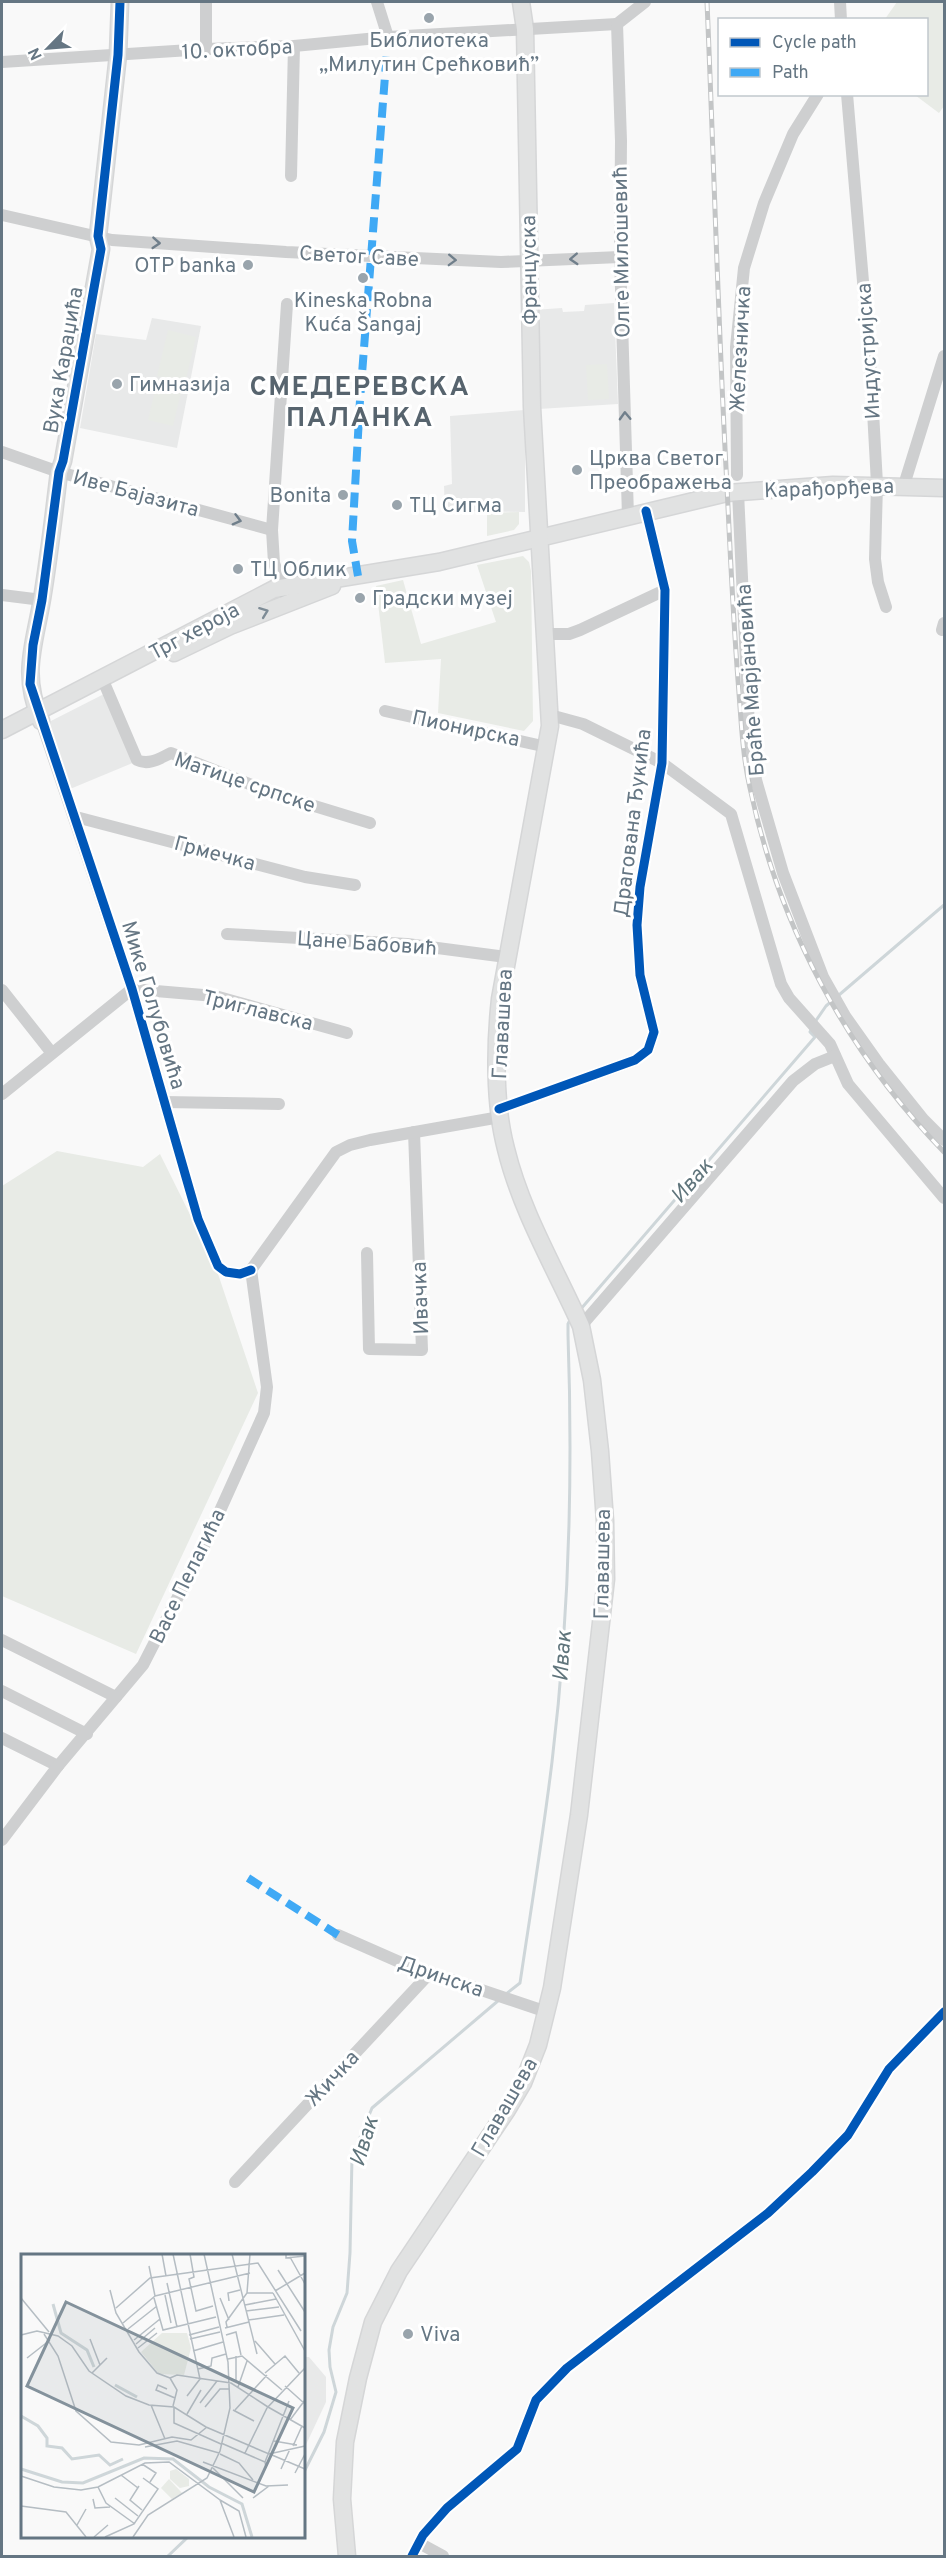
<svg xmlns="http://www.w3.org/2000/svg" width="946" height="2558" viewBox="0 0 946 2558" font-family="Overpass,sans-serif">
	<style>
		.built { fill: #e8e9e9 }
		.green { fill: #e8ebe6 }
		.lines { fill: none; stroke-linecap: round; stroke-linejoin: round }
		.stream { stroke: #ced6d9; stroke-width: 3 }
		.secondary-casing { stroke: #d5d6d7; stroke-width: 19 }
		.street { stroke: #cecfd0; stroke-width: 12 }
		.secondary { stroke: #e1e2e2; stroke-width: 16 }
		.rail-casing { stroke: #c3c5c6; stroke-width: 5 }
		.rail { stroke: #fff; stroke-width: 3; stroke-dasharray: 9; stroke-linecap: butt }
		.quiet { stroke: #3fa9f5; stroke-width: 8; stroke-dasharray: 15 8; stroke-linecap: butt }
		.cycleway-casing { stroke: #fff; stroke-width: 13 }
		.cycleway { stroke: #0057b8; stroke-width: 9 }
		.oneway { stroke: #707f8b }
		.oneway2 { stroke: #7e8c96 }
		.poi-dot { fill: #99a4ac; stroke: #fff; stroke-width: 2 }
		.labels { text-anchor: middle; stroke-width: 6; stroke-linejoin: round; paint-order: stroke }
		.poi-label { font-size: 21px; fill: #657683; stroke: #fff; text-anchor: start }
		.street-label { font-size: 21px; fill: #657683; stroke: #fff }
		.water-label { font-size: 22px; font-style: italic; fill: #60757c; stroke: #fff }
		.district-label { font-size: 27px; font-weight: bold; letter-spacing: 1.5px; fill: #57646e; stroke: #fff }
		.inset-river { fill: none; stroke: #ced6d9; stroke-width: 3 }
		.inset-road { fill: none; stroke: #b5bdc3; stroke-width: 1.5 }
		.view { fill: #84929c; fill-opacity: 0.15; stroke: #84929c; stroke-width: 3 }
		.inset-edge { fill: none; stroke: #657683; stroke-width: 3 }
	</style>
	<rect width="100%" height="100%" fill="#f9f9f9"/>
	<g class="built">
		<path d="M614,303l4,101 -79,5 -6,-99 29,-2 1,4 21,-1 1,-6z"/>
		<path d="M152,318l49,8 -24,122 -97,-20 16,-94 50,6z"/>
		<path d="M525,410v102l-80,-1 -1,-25 8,-2 -2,-68z"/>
		<path d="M104,694l31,68 -65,27 -23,-66z"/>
		<path d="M303,2357h6l17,20v25l-23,49z"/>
	</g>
	<g class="green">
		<path d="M897,2h47v104l-5,7 -24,-18 11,-1v-74l-41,-1z"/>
		<path d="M168,330l28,7 -11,46 -28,-7z"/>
		<path d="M607,364l2,35 -21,1 -2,-35z"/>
		<path d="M157,382l25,6 -9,38 -25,-6z"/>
		<path d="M519,512v12l-5,6 -27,6v-23z"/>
		<path d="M523,556l6,6 2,9 2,150 -9,10 -86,-18 3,-54 -56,4 -9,-77 27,-6 18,64 75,-22 -19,-57z"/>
		<path d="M57,1151l86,16 17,-13 55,111 43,128 -122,261 -134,-58v-410z"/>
	</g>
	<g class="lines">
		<g class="stream">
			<path d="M839,995l105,-90"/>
			<path d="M815,1022l11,-16 7,-6"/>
			<path d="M580,1310l235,-273 -5,-5 2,-4"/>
			<path d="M506,1994l14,-11c11,-74 23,-147 32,-221 17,-141 21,-285 16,-427v-11l3,-6"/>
			<path d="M303,2474l21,-42 12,-40 -6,-25 -1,-17 4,-23 14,-34 3,-40 2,-96 20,-49 127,-108"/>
			<path d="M168,2556l21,-20"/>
		</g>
		<g class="secondary-casing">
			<g id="secondary">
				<path d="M174,653l56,-27 102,-40"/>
				<path d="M41,721c-20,-48 -7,-74 1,-122 7,-42 12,-85 17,-127l4,-11 38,-212 -3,-13 20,-181 2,-53"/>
				<path d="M2,730l272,-141 165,-27 288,-69 106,-8 111,3"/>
				<path d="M347,2556l-5,-57 3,-57 13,-64 15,-56 26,-51 108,-161 16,-27 15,-38 14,-57 27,-173 27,-236 -1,-58 -5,-70 -8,-71 -11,-54c-26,-58 -60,-115 -75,-177 -12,-45 -11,-104 -6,-150l50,-273 -18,-319 -7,-378 -4,-27"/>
			</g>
		</g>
		<g class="street">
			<path d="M377,2l11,35"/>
			<path d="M840,2l1,18"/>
			<path d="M206,49v-47"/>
			<path d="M2,62l204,-13 88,-3 94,-9 229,-13"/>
			<path d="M847,94l24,281 6,109 -2,75 3,23 8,25"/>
			<path d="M291,176l3,-130"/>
			<path d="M2,215l110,25 174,12 215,10 119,-5"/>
			<path d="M2,452l57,20 213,58"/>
			<path d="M737,475l-1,-128 8,-79 20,-65 29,-69 25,-40"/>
			<path d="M904,485l40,-129"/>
			<path d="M738,492l11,235 7,53 27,93 40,104 22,39 34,48 44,55 21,21"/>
			<path d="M628,516l-8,-259 1,-116 -4,-117 28,-22"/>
			<path d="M285,594l-11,-31 -2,-33 15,-226"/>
			<path d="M2,595l40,5"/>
			<path d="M942,630l2,-7"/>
			<path d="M543,634h26l11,-4 85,-40"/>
			<path d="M102,678l35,82c12,6 23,-2 34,-7l101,40 98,30"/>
			<path d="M385,711l162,36"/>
			<path d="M550,715l33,9 79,39 69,51 50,170 8,14 41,46 18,40 96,114"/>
			<path d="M41,721l91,268 66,230 20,47 8,6 14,2 11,-4"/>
			<path d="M76,817l229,60 50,8"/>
			<path d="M227,934l180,10 99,13"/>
			<path d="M2,990l49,62"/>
			<path d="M2,1094l130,-105 83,7 132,37"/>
			<path d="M164,1102l115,2"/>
			<path d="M499,1109l136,-49 13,-10 6,-18 -14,-57 -3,-50 3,-38 22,-124 3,-173 -19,-79"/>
			<path d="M367,1253l2,96 53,1 -8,-218"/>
			<path d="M251,1270l85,-118 14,-7 20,-5 130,-23"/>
			<path d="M581,1326l212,-245 22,-17 20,-8"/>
			<path d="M2,1640l114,57"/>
			<path d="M2,1691l85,43"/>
			<path d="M2,1738l56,28"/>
			<path d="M2,1840l56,-74 85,-101 62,-121 59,-131 3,-26 -16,-117"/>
			<path d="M338,1935l66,29 143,48"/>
			<path d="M235,2182l195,-209"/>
			<path d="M419,2543l24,13"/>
			<path d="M412,2556l11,-21 24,-27 70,-59 19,-49 31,-32 201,-155 44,-41 36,-37 41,-66 55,-57"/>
		</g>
		<use href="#secondary" class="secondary"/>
		<g class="rail-casing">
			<path id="rail" d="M707,2c7,161 11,323 20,484 3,65 6,129 11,194 3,36 4,73 12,108 29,138 96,263 194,364"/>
		</g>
		<use href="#rail" class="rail"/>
		<g class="quiet">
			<path d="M358,576l-6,-35 8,-141 28,-363"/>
			<path d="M248,1878l90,57"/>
		</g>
		<g class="cycleway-casing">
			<g id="cycleway">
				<path d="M120,2l-2,53 -20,181 3,13 -38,212 -4,11 -17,128 -9,45 -3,39 102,305 66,230 20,47 8,6 14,2 11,-4"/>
				<path d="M499,1109l136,-49 13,-10 6,-18 -14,-57 -3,-50 3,-38 22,-124 3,-173 -19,-79"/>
				<path d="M412,2556l11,-21 24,-27 70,-59 19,-49 31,-32 201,-155 44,-41 36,-37 41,-66 55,-57"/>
			</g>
		</g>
		<use href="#cycleway" class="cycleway"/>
	</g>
	<defs><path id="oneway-chevron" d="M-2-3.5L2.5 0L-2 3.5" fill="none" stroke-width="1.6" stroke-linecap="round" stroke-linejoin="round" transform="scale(1.5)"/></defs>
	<g class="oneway">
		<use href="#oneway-chevron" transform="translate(156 243) rotate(4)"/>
		<use href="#oneway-chevron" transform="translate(574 259) rotate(177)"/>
		<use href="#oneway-chevron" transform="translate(452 260) rotate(2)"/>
		<use href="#oneway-chevron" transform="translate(625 416) rotate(-92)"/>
		<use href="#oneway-chevron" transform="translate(237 520) rotate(15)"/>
	</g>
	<use class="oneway2" href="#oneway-chevron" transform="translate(264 612) rotate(-21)"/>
	<g class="poi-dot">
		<circle cx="429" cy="18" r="6"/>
		<circle cx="248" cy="265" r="6"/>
		<circle cx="363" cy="278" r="6"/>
		<circle cx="117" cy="384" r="6"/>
		<circle cx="577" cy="470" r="6"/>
		<circle cx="343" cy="495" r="6"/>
		<circle cx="397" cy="505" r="6"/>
		<circle cx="238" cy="569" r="6"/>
		<circle cx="360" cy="598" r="6"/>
		<circle cx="408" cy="2334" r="6"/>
	</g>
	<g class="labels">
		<g class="poi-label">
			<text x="429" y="47" text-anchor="middle">Библиотека<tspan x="429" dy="24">„Милутин Срећковић”</tspan></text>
			<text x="236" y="272" text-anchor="end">OTP banka</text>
			<text x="363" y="307" text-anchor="middle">Kineska Robna<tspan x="363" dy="24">Kuća Šangaj</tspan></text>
			<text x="129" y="391">Гимназија</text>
			<text x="589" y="465">Црква Светог<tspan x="589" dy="24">Преображења</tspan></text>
			<text x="331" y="502" text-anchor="end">Bonita</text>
			<text x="409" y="512">ТЦ Сигма</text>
			<text x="250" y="576">ТЦ Облик</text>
			<text x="372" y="605">Градски музеј</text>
			<text x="420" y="2341">Viva</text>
		</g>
		<g class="street-label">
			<text transform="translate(237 49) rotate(-3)" y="7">10. октобра</text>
			<text transform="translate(621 252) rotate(-91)" y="7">Олге Милошевић</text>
			<text transform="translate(359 256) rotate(3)" y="7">Светог Саве</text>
			<text transform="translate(529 270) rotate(-91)" y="7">Француска</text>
			<text transform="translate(740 349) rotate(-87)" y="7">Железничка</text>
			<text transform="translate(868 351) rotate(-94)" y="7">Индустријска</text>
			<text transform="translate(63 360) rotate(-80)" y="7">Вука Караџића</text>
			<text transform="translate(829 488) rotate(-2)" y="7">Карађорђева</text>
			<text transform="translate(136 493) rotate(15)" y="7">Иве Бајазита</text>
			<text transform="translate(194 631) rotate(-28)" y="7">Трг хероја</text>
			<text transform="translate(750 680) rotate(-94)" y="7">Браће Марјановића</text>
			<text transform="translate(466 728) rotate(12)" y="7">Пионирска</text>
			<text transform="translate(245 782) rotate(19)" y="7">Матице српске</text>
			<text transform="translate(632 823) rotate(-83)" y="7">Драгована Ђукића</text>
			<text transform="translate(215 853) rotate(15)" y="7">Грмечка</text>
			<text transform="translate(367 943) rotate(4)" y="7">Цане Бабовић</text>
			<text transform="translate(154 1005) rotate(73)" y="7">Мике Голубовића</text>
			<text transform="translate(258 1010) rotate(14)" y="7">Триглавска</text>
			<text transform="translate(502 1024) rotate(-87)" y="7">Главашева</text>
			<text transform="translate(420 1298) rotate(-92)" y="7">Ивачка</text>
			<text transform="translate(602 1564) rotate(-89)" y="7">Главашева</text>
			<text transform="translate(187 1576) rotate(-64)" y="7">Васе Пелагића</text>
			<text transform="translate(441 1976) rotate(19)" y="7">Дринска</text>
			<text transform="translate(332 2078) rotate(-47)" y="7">Жичка</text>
			<text transform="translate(504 2107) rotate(-60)" y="7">Главашева</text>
		</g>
		<g class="water-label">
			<text transform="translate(691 1180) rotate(-49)" y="8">Ивак</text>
			<text transform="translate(561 1656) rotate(-86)" y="8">Ивак</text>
			<text transform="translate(363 2141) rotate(-73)" y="8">Ивак</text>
		</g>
		<g class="district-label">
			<text x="360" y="395">СМЕДЕРЕВСКА<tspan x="360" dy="31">ПАЛАНКА</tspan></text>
		</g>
	</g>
	<g transform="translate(21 2254)">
		<rect width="284" height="284" fill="#f9f9f9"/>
		<path d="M141,79h25l4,15 -7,27 -25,-1 -18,-22zM155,215l13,10v7l-9,2 -10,-9v-8zM148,225l13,14 -10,6 -11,-11z" fill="#e8ebe6"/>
		<path class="inset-river" d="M32,50l8,29 26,17 7,17M94,131l22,12M0,162l17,10 9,12v8l15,2 10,11 27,-4 11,10 13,-6M0,215l41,13 21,1 61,-25 29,1 36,28 33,17 10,33"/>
		<path class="inset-road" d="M141,0l4,22M152,0l27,125 -13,17M169,0l4,23 -5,2 7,32 17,-5M211,0l25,100M265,0v4l19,-2M269,3l15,27M128,12l6,30M257,16l27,42M146,29l10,44M89,36l6,23 23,39 18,21 13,5M254,37l30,-18M226,39h26M252,39l32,58M144,41l6,28M134,42l95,-23M0,44l28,34M133,44l9,32 53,-13M199,44l9,22M208,47l-1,-8 12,-3M224,51l31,-6M95,54l34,-30 108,-15 43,68M225,57l33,-4M227,66l36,-5M102,69l32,-27M206,73l-1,-5 21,-29 3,-39M204,74l24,-6M107,75l29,-23M23,80l14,22 18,55 35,31 28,3 33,-8 19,3 16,-13M0,81l16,-4 21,5 14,10 17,25 37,25 23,9 25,2 32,20 63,27 36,-8M168,81l30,-8M205,81l10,-3 5,23M69,85l10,26M169,85l30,-7M113,86l26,-21M234,87l20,23M115,90l19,-16M117,94l19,-15M172,97l30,-9M215,102v25M6,104l23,-18M207,105l14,-3 40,34M177,115l13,-3 1,-8 14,-4M71,119l15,-15M244,119l20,-17 14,17M149,124l7,-3 54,8 37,24M149,124l7,12 -4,16M264,132l20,18M217,133l9,-26M146,135l-9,-4 -2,5 19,8M179,149l17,-22M130,151l14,34M153,153v16l47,21M184,153l15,-18h9M247,153l37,21M212,156l21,11M214,156l32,-35M166,160l14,-24M269,166l15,-20M253,187l23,4M200,189l44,19 1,5M272,192l9,-20M124,193l32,-6 42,12M224,199l22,-45 38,-40M199,200l19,9 14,17M251,201l33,14M182,208l63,24 22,-1M244,208l24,-61M121,210l14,9 -6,9M192,214l30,30M260,215l9,-20M274,219l10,-19M100,221l17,13M0,222l33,11 27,3 17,-3 47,-24 24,-1 51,38 14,37M118,232l-9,14 12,10M77,233l8,16 29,21M94,244l23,18M232,244l16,-12M72,245l2,9 15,-1M199,246l19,11 7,26M0,252l45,6 20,25M56,271l9,-16M73,283l14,-12M84,283l29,-13 24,-35 -15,-11M112,283l15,-22 59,-37 13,-27 10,-43 -2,-46 -24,-108"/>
		<path class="view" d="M45,48l227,106 -39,84 -227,-106z"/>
		<rect width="284" height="284" class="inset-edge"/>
	</g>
	<rect width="946" height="2558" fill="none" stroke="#657683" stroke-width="6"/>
	<rect x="718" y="18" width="210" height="78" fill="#ffffff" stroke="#c1c8cd" stroke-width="1.5"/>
	<rect x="730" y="38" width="30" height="9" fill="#0057b8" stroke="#c1c8cd" stroke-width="1.5"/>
	<text x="772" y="48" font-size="18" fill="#657683">Cycle path</text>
	<rect x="730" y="68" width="30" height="9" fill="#3fa9f5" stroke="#c1c8cd" stroke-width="1.5"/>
	<text x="772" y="78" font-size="18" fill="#657683">Path</text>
	<g transform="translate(48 48) rotate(245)" stroke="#ffffff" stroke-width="4.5" paint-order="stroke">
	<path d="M0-4.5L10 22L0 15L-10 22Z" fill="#657683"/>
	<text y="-9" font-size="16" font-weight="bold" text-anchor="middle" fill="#657683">N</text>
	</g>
</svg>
